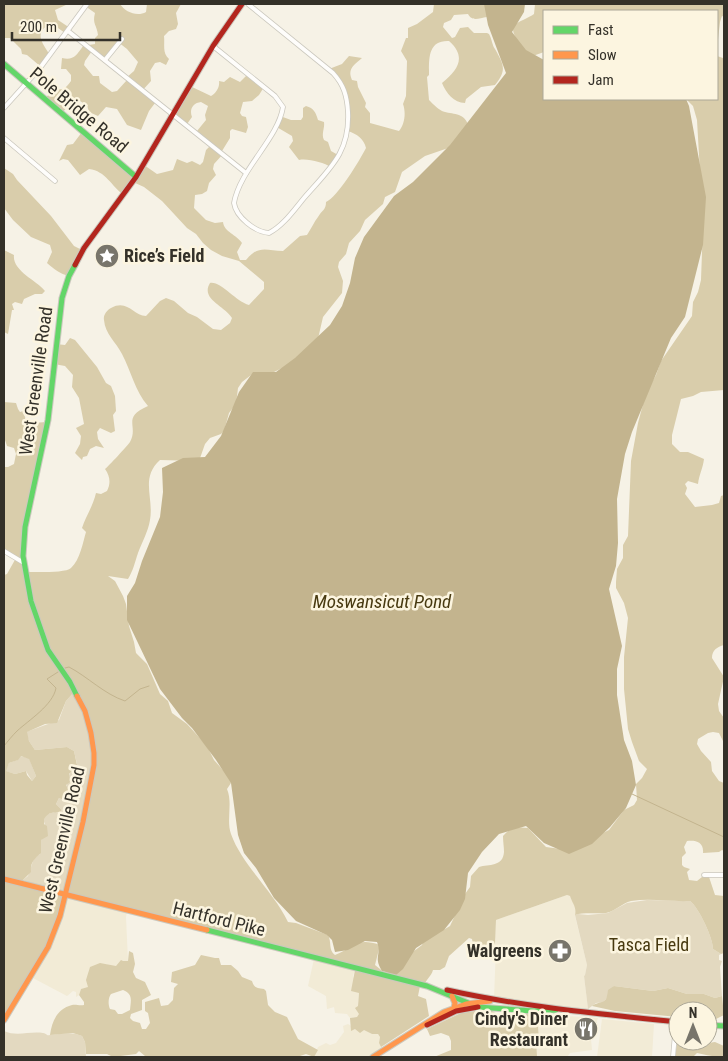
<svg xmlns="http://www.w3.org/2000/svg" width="728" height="1061" viewBox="0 0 728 1061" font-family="'Roboto Condensed',sans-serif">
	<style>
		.built { fill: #f2ebd6 }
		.green { fill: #e3d9c0 }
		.forest { fill: #d9cdab; fill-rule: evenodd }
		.water { fill: #c3b48e }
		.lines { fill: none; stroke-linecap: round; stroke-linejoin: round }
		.stream { stroke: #c3b48e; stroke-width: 1 }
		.street-casing { stroke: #cbc8be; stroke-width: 5.5 }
		.fast-casing { stroke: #cbc8be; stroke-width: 7 }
		.slow-casing { stroke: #cbc8be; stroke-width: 7 }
		.jam-casing { stroke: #cbc8be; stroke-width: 7 }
		.street { stroke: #fefdfb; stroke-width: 4 }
		.fast { stroke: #63d668; stroke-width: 5 }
		.slow { stroke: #ff974d; stroke-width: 5 }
		.jam { stroke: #b3261e; stroke-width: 5 }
		.labels { text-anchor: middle; stroke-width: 5; stroke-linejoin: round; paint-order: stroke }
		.street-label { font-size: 18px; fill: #343129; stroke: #fcf5e0 }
		.poi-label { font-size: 18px; font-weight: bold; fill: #343129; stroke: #fcf5e0; text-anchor: end }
		.park-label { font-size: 18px; fill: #47390f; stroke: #fcf5e0 }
		.water-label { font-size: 19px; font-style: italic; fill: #483a11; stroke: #fcf5e0 }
	</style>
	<rect width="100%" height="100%" fill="#f6f2e6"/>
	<g class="built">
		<path d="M65,895l62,17 -1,5 2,44h-5l-7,6h-4l-6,-3 -17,5 -1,19 -7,1 -2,6 -3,2v-5l-3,-1 -6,5 -36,-19z"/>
		<path d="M567,895l3,1 7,14 -2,6 12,49 -2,10 -1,1 4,33 -94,-10 2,-53 -2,-1 2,-25z"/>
		<path d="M314,959l41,10 -2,7 6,17 -1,13 2,8 -3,3 -7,1 -3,-4 -12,-1 -1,-6 -7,2 -1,-13 -18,-10z"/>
		<path d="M537,1014l61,4 -7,21 1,11 -22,3 -3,4 -30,-1 -1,-17 3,-1z"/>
		<path d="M602,1019l52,5 -2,33h-55z"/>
		<path d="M348,1024l7,5 10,1 7,4h6l2,3 -1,6 5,8 -9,6h-61l4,-10 8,-4 4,2 6,-2 8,-11 -1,-6z"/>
	</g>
	<g class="green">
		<path d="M74,692l5,6 15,58 -29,139 -42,-15 5,-4 6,-18 6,-4 1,-14 6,-10 -4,-11 4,-5 8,-2 5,1 1,-4 -5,-5 3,-6 7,2c0,-13 0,-27 11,-36l-3,-13 -7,-4 -32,3 -6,-9 -3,-9 33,-12 7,-19z"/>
		<path d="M20,756l9,2 7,18 -4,5 -6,-10 -11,3 -10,-3 4,-8 8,-3z"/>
		<path d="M647,900l43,1c9,7 23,37 23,48l8,5 -2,1v5l3,1 -2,6 2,29 -7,2 -11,-4h-17l-19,-6 -15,3 -39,-5 -10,16 -8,1 -8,6 -4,-33 1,-1 2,-10 -12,-50 3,-1 10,1 20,-2 19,-10z"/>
		<path d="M4,1031c13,6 25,0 39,2 5,1 3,3 7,2 11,-1 21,-4 32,1l3,6 1,15h-82z"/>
	</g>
	<g class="forest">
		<path d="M4,4h64l-13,6 3,10 12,8 -5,5 -7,-5 -2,-4 -5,-1c-17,10 -10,18 -1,32l-10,11 -13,-11 -5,-1 -1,-5 -11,-11h-6z"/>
		<path d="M87,4h33c5,8 17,13 26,8l1,-8h34l-5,9 2,11 -2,5 -7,2 -5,5c1,8 -2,17 5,23l-3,6 -6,-3 -5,1 -5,8 1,10 -10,11 14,11 -6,8 -8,19 -14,-5 -10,-16 -11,-2 -8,9 -9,-4c-2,-6 0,-4 -5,-8 -11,-10 -15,3 -23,10l-17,-15 12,-11c8,4 11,-2 15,-7v-6l-5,-6h-5l1,-11c11,3 15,-3 21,-12l12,-2v-6l3,-3c-1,-10 -6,-11 -3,-22l-10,-7zM118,42l9,7 11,13 -4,9 -8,7 1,2 -10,11 -5,1 -12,-9 -1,-7h-6l-9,-11 1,-4 7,-10 13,8z"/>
		<path d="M434,4h59l-6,13c-8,1 -15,5 -19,-3l-14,1 -3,5 -7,3 -1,4 9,11 3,-1 5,-9 8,-1 6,6h13l2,1c3,5 3,11 6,15 9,16 12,21 0,36l-14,2 -15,12 -1,4c-11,0 -19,-10 -23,-20 16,-13 25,-26 7,-42 -21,-1 -20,17 -20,34l-2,2 2,23c4,4 9,9 13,11 11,4 21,1 26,13l-14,22 -29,10 -23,16 -7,20 -10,5 -2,7 -18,16 -5,11 -11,12 -3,11 -7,8 -1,5 5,14 -1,12 -19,24 -6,26 -20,21 -17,5 -12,6 -13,-3 -13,10 -4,6 -2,16 -7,9 -5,18 -3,3 -11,4 -5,6 -6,17 -39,-1c-20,18 -6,37 -10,60 -2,12 -8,22 -12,33 -3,9 -5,18 -10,26l-20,-3 7,5 8,15 3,8 3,22 5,16 2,11 11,11 13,30 8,7 4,12 15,11 20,22 7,14 16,18 1,5 -4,6c6,14 -1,31 4,45 11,31 43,58 57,88l8,1 32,12c4,7 0,15 7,20 20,-8 21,-18 45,-10l-5,20 10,8 37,-28 2,-7 21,-9 5,-3 15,-32 5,-7 1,-11 8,-9c10,-3 24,0 25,-15 0,-5 -1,-10 -1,-16 7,-9 15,-9 25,-8l18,19 22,3 41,-20 15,-20 10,-5 3,-5 -1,-16 6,-6 5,-9 -8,-8 -7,-19 -4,-13 -4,-40v-32l4,-39 -4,-15 -8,-15v-6l1,-13 6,-11v-13l5,-9 3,-75 7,-38 8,-30 10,-18 5,-14 31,-45 1,-14 5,-10 3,-12 2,-55 -6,-105 -4,-14 -7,-7h31v-45v2l6,2 1,3v329l-23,2 -8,4 -12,3 -9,36v9l8,8h8l16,7c-1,9 -5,16 -6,25l-10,-3 -3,3 2,4 -2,6 10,13 17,-2 7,-2 2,-7 3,-1v150c-7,2 -12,5 -12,13l12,19 -6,27 1,7 5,7v25l-5,-10 -6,-1 -5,1 -10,6 -1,5 4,7 10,11 1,9 7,10 5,2v68l-2,-1 -3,2 -16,1c1,-11 -7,-13 -16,-12l-3,6 2,6 -4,4v8l2,2 6,2 -3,3 2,8 8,1 5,-4h7l6,18 9,1v57l-3,1 -8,-5c0,-11 -14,-41 -23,-48 -19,1 -39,-3 -59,0 -9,2 -15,10 -25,12 -9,1 -23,-1 -31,2 2,-8 -3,-12 -5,-19l-3,-1 -71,25 -1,23 -2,2 -6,-1 -3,6 -4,-3 -5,4 -1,-1 -2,-11 -3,-1 -20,18 -4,11 -5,3h-7c-2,7 -7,9 -9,16h-4l-2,10 8,3 3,17 -48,31 -2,-4 1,-6 -2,-3h-6l-8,-4 -4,3 -5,-4 -4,2 -1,-13 7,-1 2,-3 -4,-6 3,-2 1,-13 -8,-2 4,-21 -289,-75 -12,37 -50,88v-445l3,-1 9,-16 -12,-7v-84h4l6,-3 2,-10 -2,-6 -7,-2 -3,-9v-35l12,1 2,6 2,3 3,-1 3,9 6,3 15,-1 -23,103 1,46 4,1c9,0 37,1 42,-4 9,-8 12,-26 15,-36l-4,-4c4,-12 11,-22 14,-35l5,1 6,-3c4,-8 3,-15 -2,-22 3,-2 23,-24 25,-27 9,-17 -9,-24 18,-36 -13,-15 -17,-35 -26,-52 -6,-12 -17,-20 -18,-34 -1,-5 3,-10 7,-12 17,-9 22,8 35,8l14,-15 6,-3 8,3 14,12 9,4 16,12 8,1 9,-7 2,-5c-7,-12 -32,-19 -22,-35 11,-2 26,19 39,22l15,-16v-7l-25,-21 -17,-5 -11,-6 -8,-7 -7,-9 -9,-6 -25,-27 -18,-14 -11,-5 -9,13c-13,-9 -18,-24 -35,-26l-9,6 -12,-15 -5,-1 -4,2 8,-16 6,-1 9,-12 54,44 8,-11 13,9 16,-4 4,-11 10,4 5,-2 8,4 3,-3 3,-12 5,-5 -14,-14 9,-11 -1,-5 3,-9 -7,-4c-8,1 -12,7 -9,15l-5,7 -14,-10 17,-28 21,10c5,-3 9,-9 8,-15l5,1 6,-5 10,5 8,-8 16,13 -5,8 -7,6 -9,1 -3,11 2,3 4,1 2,10 -2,6 -14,-4 -2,2v7l-8,13 1,3 -9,10 -1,5 3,6 -7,8 -2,8 -5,3 -7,1 -1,13 12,12 9,3 8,-1c1,10 14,13 19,21l-5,9 3,8h6c13,-16 21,-9 37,-9l17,-15 7,-1c4,-6 7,-13 11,-18 4,-7 8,-7 8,-15 11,-4 34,-42 40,-54 -2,-9 -9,-14 -18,-17l-2,-37 -17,-25 13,-5 7,-8 13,2c-8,7 -15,11 -10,22l5,1 1,6 8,16 -1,4 5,6v10l29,8c6,-7 7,-19 4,-27l3,-8 1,-35 -6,-10 5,-13h2v-10l9,-4 16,-12zM74,692l17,41 2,44 -29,118 -37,-10 -4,-5 8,-8c-1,-9 3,-13 10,-19v-13l7,-4 -1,-10 -3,-2v-5c5,-8 9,-6 17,-7v-3l-5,-5 3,-6 7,3 3,-10 -3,-6 4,-3 -1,-8 8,-9 -3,-14 -7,-4 -32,3 -6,-9 -2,-9 18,-8 12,-1 9,-22zM21,756l8,3 7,17 -4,5 -5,-6 -1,-4 -11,3 -9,-3 3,-8 9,-3z"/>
		<path d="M535,4h189v13l-2,-1 -2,6 -3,26v-37h-173v41l-14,5c-5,-6 -21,-24 -16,-31 4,-5 15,-8 20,-12z"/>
		<path d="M306,106c8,2 10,7 12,14l6,2c1,6 -3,12 0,18l4,2 3,9 7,4 -7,12c-7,-4 -23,-9 -32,-7l-10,-13 4,-6 -1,-5 -17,-10 5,-10 11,4h10l2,-3v-9z"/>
		<path d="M4,168l9,6 4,6 34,36 23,30 8,4 -13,26c-9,-2 -15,-7 -22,-13l5,-11 -2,-7 -19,-8 -18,-17 -9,-12z"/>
		<path d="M4,250l10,5c-2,16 22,25 31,36l-3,3h-7l-11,5 -2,5 -7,-2 -3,2 2,6h-2l-4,24 -4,-2z"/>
		<path d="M70,338l5,2 22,27 9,16 5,3 4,10 1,15 -3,4 2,16 -4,2 -11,-5 -3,4 1,7 6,9 -8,-2 -6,3 -3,7 -4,1 -1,3 -7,-7 5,-9 1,-8 -5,-8 8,-4 -5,-26 -7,-11 1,-12 -8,-9 -11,-2 2,-20 9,1z"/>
		<path d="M129,951l4,2 2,11 -2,8 3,6 9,4 6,13 -9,5v10l-11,4 -1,4 3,3 7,2 2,6h4l4,-6 -2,-10 -3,-2v-9l14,-4 2,8 7,-1 5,-5 1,-12 4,-4 -7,-2 1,-10 23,-7 6,-10 14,3h4l2,7h10l7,6 4,6 10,4c2,7 5,7 12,8l2,2 2,14 7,7 12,5 11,22 20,11 -4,7 -8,-3 -9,3h-143l-9,-1 -6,-5 -3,3 -23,3 -6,-3h-21l-1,-12 -3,-6 -9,-3 -23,2c2,-14 7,-26 22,-30 4,-1 7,1 12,0v-3l-5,-7 2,-6 7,-2 -2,-7 4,-13 10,-4 16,3 5,-6 2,1h5zM123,990c10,4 8,10 7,20l-8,4h-4l-3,-4 -5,-1c-2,-4 -2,-11 1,-15z"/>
		<path d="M614,986l39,5 15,-3 19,6h17l11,4 7,-2 2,19 -8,4h-8v-8h-30v6l-63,-6 -23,-5c10,-7 14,1 16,-16z"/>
		<path d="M489,1009l15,9 12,-1 10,-4 11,1 2,25h-3l1,17h8l1,1h-112l17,-7v-9l-2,-5 -8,-3 -11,3 -3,-7 34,-16z"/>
		<path d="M678,1036v5h28l2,2 7,-1 9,4v11c-10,0 -17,-2 -27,-4l-4,4h-18z"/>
	</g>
	<path class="water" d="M484,4h41l-1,8 -12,20 14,18 18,10v39h142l3,7 17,91 -3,48 -18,72 -14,21 -39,94 -7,22 -8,45 1,44 -2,23 -7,23 13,57 -5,23v26l7,45 8,21 4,24 -10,23 -16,19 -18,17 -23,10 -25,-11 -18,-17 -27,8 -17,18 -14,21 -3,26 -5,11 -16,20 -28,18 -13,21 -7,6 -14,-4c-9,-14 0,-17 -5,-29l-12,-1 -17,9 -13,2 -3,-12 -5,-5 -31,-14 -22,-23 -18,-30 -12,-15 -6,-18 -7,-52 -15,-23 -24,-32 -10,-10 -22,-29 -33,-69v-24l8,-13 7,-22 18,-44 3,-25 -1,-24 21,-10 22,-1 16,-21 18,-44 14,-20h23l19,-14 35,-33 12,-19 8,-23 5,-25 9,-21 30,-41 19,-14 37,-37 56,-72 -18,-48z"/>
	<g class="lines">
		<g class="stream">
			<path d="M65,668l4,-1c19,10 35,27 56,34l15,-12 9,-3"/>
			<path d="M4,746c4,-5 8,-10 13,-15 12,-11 36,-26 39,-43l-9,-9 11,-7"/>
			<path d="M632,794l92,43"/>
		</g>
		<g class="street-casing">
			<g id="street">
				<path d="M68,31l178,142"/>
				<path d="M213,46l62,50 8,11c-5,32 -43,62 -49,96 2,14 21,29 35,30 14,-7 25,-23 35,-35 25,-29 46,-45 44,-86 -1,-16 -4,-27 -15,-39l-85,-69"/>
				<path d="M105,60l17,-21"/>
				<path d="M4,108l36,-40 47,-64"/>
				<path d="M4,138l51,43"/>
				<path d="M4,551l20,12"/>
				<path d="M704,875h20"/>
				<path d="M673,1057l3,-35"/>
			</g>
		</g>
		<g class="fast-casing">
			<g id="fast">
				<path d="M4,64l132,113"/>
				<path d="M75,265l-6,11 -7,22 -14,122 -23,107 -2,29 8,45 17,49 22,32 7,14"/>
				<path d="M207,930l220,56 51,21 55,4 23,-1"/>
				<path d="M708,1025l16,1"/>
			</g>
		</g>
		<g class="slow-casing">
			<g id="slow">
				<path d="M4,879l203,51"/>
				<path d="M452,996l3,7 -1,5"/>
				<path d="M4,1020l44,-73 12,-31 23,-94 11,-57v-12l-3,-20 -6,-22 -8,-15"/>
				<path d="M373,1057l71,-45 22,-8 24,-3"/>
			</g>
		</g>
		<g class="jam-casing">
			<g id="jam">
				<path d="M75,265l9,-17 52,-71 77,-131 29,-42"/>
				<path d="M447,990c77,17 153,24 231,32"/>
				<path d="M427,1025l29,-14 22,-4"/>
			</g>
		</g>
		<use href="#street" class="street"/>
		<use href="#fast" class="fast"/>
		<use href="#slow" class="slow"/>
		<use href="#jam" class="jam"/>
	</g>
	<defs>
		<g id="sight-disc" transform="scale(1.25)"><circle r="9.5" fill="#78756b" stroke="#fcf5e0"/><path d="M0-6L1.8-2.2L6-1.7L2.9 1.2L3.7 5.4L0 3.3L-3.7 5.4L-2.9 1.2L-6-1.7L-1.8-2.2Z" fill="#fff"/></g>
		<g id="pharmacy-disc" transform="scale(1.25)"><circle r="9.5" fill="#78756b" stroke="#fcf5e0"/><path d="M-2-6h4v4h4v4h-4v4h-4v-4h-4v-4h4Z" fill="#fff"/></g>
		<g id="restaurant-disc" transform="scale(1.25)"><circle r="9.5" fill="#78756b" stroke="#fcf5e0"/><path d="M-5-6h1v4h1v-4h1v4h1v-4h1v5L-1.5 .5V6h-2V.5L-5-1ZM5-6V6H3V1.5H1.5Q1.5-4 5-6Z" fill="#fff"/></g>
	</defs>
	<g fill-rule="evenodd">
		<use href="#sight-disc" x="107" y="256"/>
		<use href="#pharmacy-disc" x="560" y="951"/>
		<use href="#restaurant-disc" x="586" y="1029"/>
	</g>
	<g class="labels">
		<g class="street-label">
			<text transform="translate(79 110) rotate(40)" y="6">Pole Bridge Road</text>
			<text transform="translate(36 381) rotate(-82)" y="6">West Greenville Road</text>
			<text transform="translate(62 840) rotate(-77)" y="6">West Greenville Road</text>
			<text transform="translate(219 919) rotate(14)" y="6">Hartford Pike</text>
		</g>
		<g class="poi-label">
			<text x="124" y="262" text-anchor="start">Rice’s Field</text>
			<text x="542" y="957">Walgreens</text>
			<text x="568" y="1025">Cindy's Diner<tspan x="568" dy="21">Restaurant</tspan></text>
		</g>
		<g class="park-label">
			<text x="649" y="951">Tasca Field</text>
		</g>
		<g class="water-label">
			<text x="382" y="608">Moswansicut Pond</text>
		</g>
	</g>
	<rect width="728" height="1061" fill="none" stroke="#343129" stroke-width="10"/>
	<rect x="543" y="10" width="175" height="90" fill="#fcf5e0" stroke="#aca797"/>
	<rect x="553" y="26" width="25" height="8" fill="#63d668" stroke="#aca797"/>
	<text x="588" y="35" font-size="15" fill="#343129">Fast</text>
	<rect x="553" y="51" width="25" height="8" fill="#ff974d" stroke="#aca797"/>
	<text x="588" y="60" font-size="15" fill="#343129">Slow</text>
	<rect x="553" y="76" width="25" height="8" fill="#b3261e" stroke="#aca797"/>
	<text x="588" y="85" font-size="15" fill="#343129">Jam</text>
	<g transform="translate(693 1026)"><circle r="24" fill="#fcf5e0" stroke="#aca797"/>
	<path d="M0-4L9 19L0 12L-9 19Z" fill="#78756b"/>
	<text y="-8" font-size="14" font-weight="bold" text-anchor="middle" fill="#343129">N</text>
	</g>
	<path d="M12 32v8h108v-8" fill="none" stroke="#343129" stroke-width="2.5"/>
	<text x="20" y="32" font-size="15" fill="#343129" stroke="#fcf5e0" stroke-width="4" paint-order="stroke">200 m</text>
</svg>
